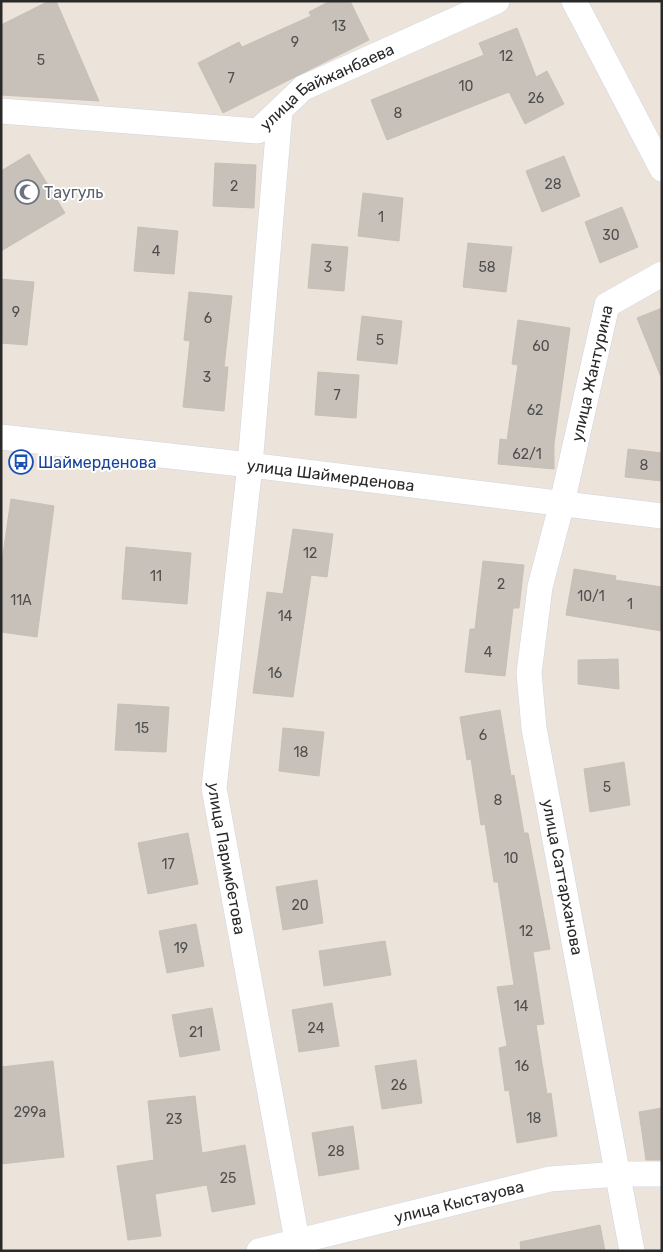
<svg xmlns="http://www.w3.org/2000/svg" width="663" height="1252" viewBox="0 0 663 1252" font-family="Rubik,sans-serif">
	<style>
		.building { fill: #c7c1ba; stroke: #c7c0b4 }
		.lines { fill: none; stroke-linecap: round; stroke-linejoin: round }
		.minor-casing { stroke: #d0d4e2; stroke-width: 26 }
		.minor { stroke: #fff; stroke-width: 25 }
		.labels { text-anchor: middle; stroke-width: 4; stroke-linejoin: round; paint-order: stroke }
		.number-label { font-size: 14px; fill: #504f4d }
		.street-label { font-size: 16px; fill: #292929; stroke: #fff }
		.worship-label { font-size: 16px; fill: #5b616d; stroke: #fff; text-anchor: start }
		.transit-label { font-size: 16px; fill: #164399; stroke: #fff; text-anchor: start }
	</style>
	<rect width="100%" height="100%" fill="#ece4db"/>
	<g class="building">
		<path d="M49,1h7l43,100 -98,-6v-70z"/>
		<path d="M330,1h20l19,39 -146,73 -25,-50 41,-21 3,5 69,-31 -2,-4z"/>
		<path d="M517,28l19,49 11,-6 17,33 -39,20 -16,-32 -122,48 -16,-40 113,-45 -5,-12z"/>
		<path d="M29,154l36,59 -64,38v-80z"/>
		<path d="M564,156l16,40 -38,16 -16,-41z"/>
		<path d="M215,163l41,2 -2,43 -41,-2z"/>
		<path d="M363,193l40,5 -4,43 -41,-5z"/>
		<path d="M622,207l16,40 -38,16 -15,-41z"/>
		<path d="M138,227l40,4 -4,43 -40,-3z"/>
		<path d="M468,243l44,4 -6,45 -43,-5z"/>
		<path d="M312,244l36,3 -4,44 -36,-3z"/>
		<path d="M1,279l33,3 -7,63 -26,-2z"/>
		<path d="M189,292l43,4 -8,71h4l-4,44 -41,-4 7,-66 -6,-1z"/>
		<path d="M662,308v69h-1l-24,-59z"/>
		<path d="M362,316l40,5 -5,43 -40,-4z"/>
		<path d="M518,320l52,8 -16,116v25l-56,-5 2,-25 7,1 11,-75 -6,-1z"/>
		<path d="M318,372l41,3 -3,43 -41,-3z"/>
		<path d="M628,449l34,4v28l-37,-4z"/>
		<path d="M11,499l43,7 -17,131 -36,-5v-64z"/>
		<path d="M293,529l40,5 -6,43 -16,-2 -18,122 -40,-4 14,-101 16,2z"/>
		<path d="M126,547l65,6 -4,51 -65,-5z"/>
		<path d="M483,561l41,4 -5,43h-6l-8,68 -40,-4 5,-43h5z"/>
		<path d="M574,569l42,7 -1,4 47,7v44l-96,-16z"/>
		<path d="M618,659l1,30 -41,-5v-24z"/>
		<path d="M118,704l51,3 -3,45 -51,-2z"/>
		<path d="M500,710l11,66 3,-1 10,58h4l22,116 -17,3 11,72 -8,1 11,69 4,-1 6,43 -40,7 -8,-53 -4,1 -6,-43 8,-2 -10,-59 17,-2 -16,-103h-4l-9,-58 -4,1 -10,-66 -4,1 -7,-43z"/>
		<path d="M283,728l41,4 -5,44 -40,-5z"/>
		<path d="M624,762l6,43 -40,7 -6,-43z"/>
		<path d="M188,833l10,51 -50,10 -10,-51z"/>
		<path d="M317,880l6,43 -40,7 -7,-43z"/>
		<path d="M196,924l8,42 -37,7 -8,-42z"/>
		<path d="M385,941l6,34 -67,11 -5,-35z"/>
		<path d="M332,1003l7,43 -40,6 -7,-42z"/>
		<path d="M212,1008l8,42 -40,7 -8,-42z"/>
		<path d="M416,1060l6,43 -40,6 -7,-43z"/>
		<path d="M53,1061l11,96 -63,7v-97z"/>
		<path d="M195,1096l7,57 43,-8 10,59 -43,8 -5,-27 -52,9 6,42 -33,4 -11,-74 37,-6 -6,-59z"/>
		<path d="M662,1108v52h-16l-7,-48z"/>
		<path d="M353,1126l6,43 -40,7 -7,-43z"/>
		<path d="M600,1225l5,26h-84l-1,-9z"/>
	</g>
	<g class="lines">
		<g class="minor-casing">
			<g id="minor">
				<path d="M574,1l88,168"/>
				<path id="s1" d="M1,111l257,20 45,-43 194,-87"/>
				<path id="s2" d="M280,111l-30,354 -36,323 85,463"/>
				<path id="s3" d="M1,437l249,28 412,51"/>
				<path id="s4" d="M259,1251l291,-72 69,-5h43"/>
				<path id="s5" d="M632,1251l-98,-523 -5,-55 11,-86 22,-84 45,-198 55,-31"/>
			</g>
		</g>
		<use href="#minor" class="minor"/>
	</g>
	<defs>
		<g id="mosque-ring" transform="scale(1.25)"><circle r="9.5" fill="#fff" stroke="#6b7280" stroke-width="1.5"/><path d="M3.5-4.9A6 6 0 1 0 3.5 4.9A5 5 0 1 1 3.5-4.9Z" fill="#6b7280"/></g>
		<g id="bus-ring" transform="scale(1.25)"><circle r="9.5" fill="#fff" stroke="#1a4fb4" stroke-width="1.5"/><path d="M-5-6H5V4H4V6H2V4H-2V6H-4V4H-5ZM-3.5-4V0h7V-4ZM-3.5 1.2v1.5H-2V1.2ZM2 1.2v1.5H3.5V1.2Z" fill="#1a4fb4"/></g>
	</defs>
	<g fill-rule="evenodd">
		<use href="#mosque-ring" x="27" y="192"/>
		<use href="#bus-ring" x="21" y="462"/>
	</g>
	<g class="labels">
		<g class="number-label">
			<text x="339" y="31">13</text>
			<text x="295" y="47">9</text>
			<text x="506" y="61">12</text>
			<text x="41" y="65">5</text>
			<text x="231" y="83">7</text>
			<text x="466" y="91">10</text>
			<text x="536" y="103">26</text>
			<text x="398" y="118">8</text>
			<text x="553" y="189">28</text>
			<text x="234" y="191">2</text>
			<text x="381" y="222">1</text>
			<text x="611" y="240">30</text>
			<text x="156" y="256">4</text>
			<text x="328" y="272">3</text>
			<text x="487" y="272">58</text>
			<text x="16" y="317">9</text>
			<text x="208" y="323">6</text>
			<text x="380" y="345">5</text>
			<text x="541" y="351">60</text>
			<text x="207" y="382">3</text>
			<text x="337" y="400">7</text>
			<text x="535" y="415">62</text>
			<text x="527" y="459">62/1</text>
			<text x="644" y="470">8</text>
			<text x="310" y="558">12</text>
			<text x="156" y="581">11</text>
			<text x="501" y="589">2</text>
			<text x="591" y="601">10/1</text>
			<text x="21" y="605">11А</text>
			<text x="630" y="609">1</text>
			<text x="285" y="621">14</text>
			<text x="488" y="657">4</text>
			<text x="275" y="678">16</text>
			<text x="142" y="733">15</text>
			<text x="483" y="740">6</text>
			<text x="301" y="757">18</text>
			<text x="607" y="792">5</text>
			<text x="498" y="805">8</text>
			<text x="511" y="863">10</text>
			<text x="168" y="869">17</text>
			<text x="300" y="910">20</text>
			<text x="526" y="936">12</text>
			<text x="181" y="953">19</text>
			<text x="521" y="1011">14</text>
			<text x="316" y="1033">24</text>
			<text x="196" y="1037">21</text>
			<text x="522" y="1071">16</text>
			<text x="399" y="1090">26</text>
			<text x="30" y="1117">299а</text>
			<text x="534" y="1123">18</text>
			<text x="174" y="1124">23</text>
			<text x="336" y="1156">28</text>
			<text x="228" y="1183">25</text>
		</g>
		<g class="street-label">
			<text dy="6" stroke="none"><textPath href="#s1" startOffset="341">улица Байжанбаева</textPath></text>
			<text dy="6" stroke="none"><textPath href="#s5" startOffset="894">улица Жантурина</textPath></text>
			<text dy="6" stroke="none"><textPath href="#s3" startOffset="332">улица Шаймерденова</textPath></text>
			<text dy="6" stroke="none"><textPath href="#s2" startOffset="752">улица Паримбетова</textPath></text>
			<text transform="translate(563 877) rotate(79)" y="6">улица Саттарханова</text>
			<text dy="6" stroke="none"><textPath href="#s4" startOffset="206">улица Кыстауова</textPath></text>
		</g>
		<g class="worship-label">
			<text x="44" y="198">Таугуль</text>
		</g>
		<g class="transit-label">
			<text x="38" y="468">Шаймерденова</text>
		</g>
	</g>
	<rect width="663" height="1252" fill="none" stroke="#292929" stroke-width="5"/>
</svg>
